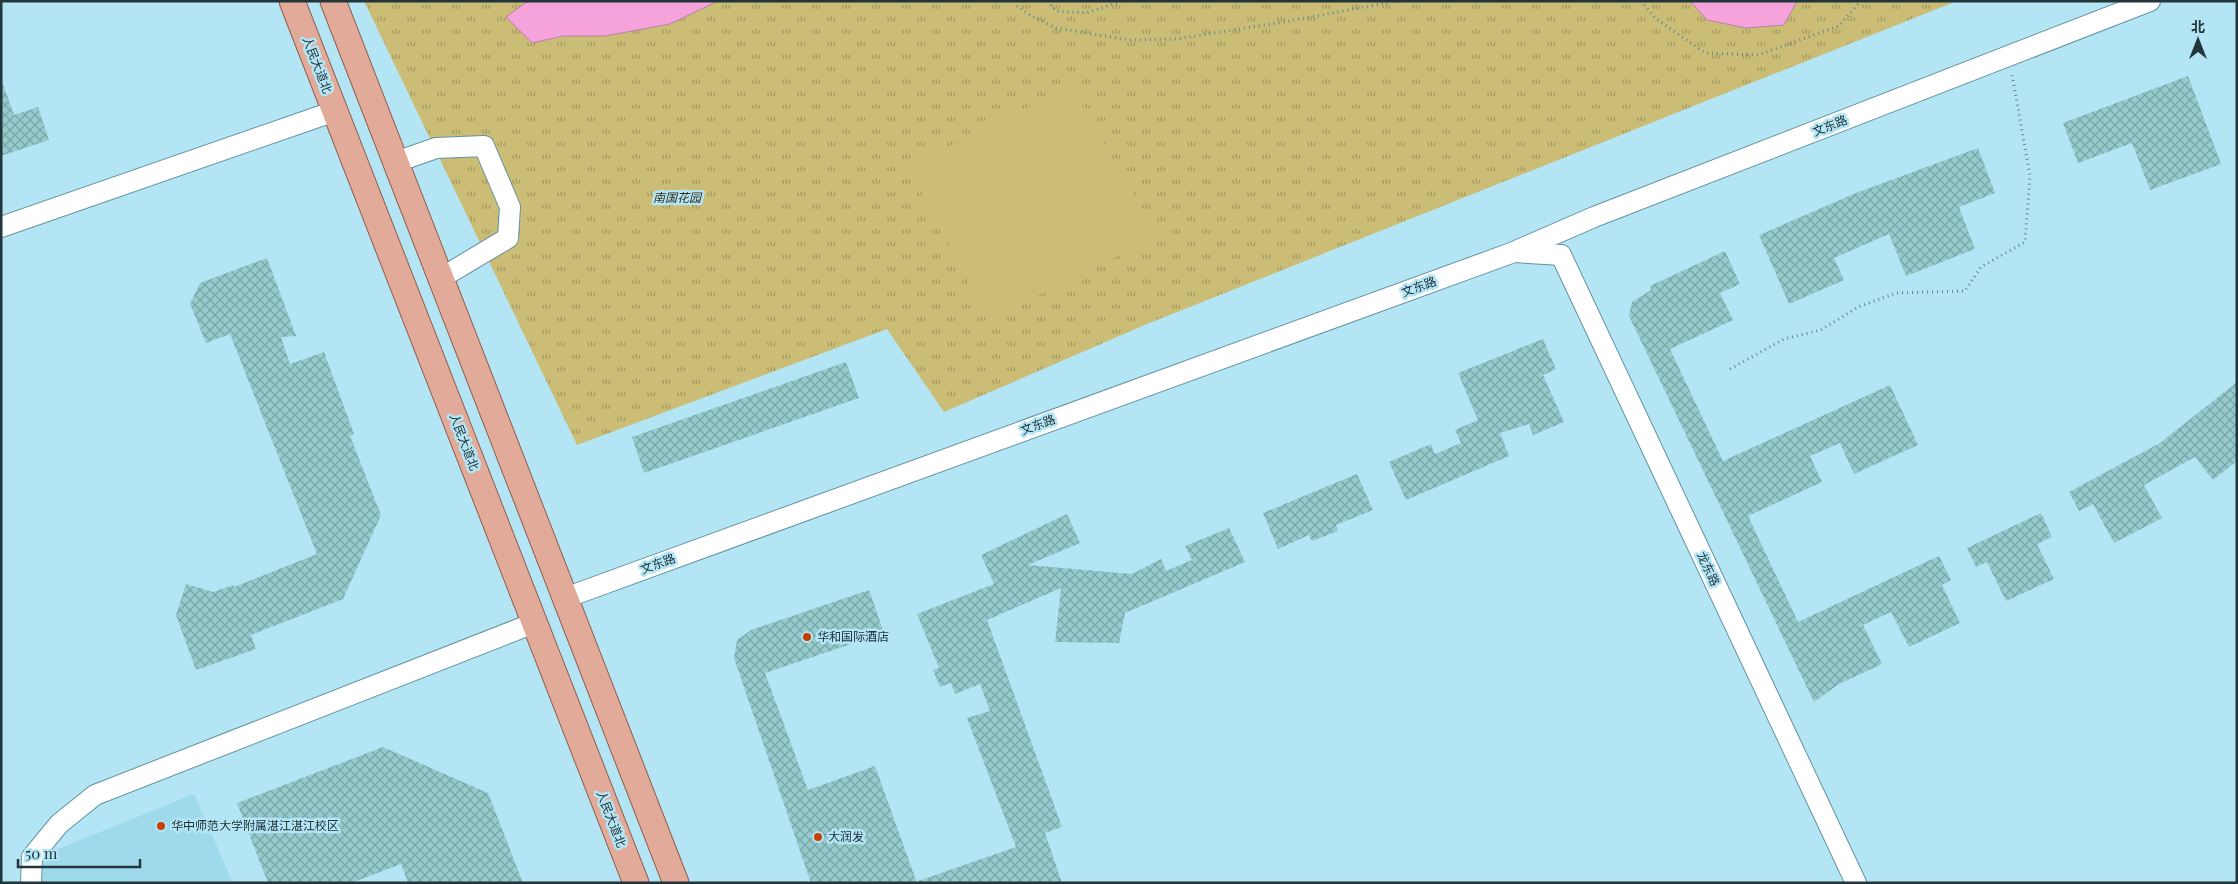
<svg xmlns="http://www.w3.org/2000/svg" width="2238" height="884" viewBox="0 0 2238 884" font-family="'Playfair Display','Noto Sans SC',serif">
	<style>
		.built { fill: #9fd9ec }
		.park { fill: url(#park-tufts) }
		.pitch { fill: #cbbd76 }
		.water { fill: #f6a3dc; stroke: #b682ac }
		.building { fill: url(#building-cross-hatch) }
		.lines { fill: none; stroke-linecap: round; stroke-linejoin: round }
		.minor-casing { stroke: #6393a2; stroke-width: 22 }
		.major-casing { stroke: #925d4c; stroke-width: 27 }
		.path { stroke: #658892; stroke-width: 3; stroke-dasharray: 1 4; stroke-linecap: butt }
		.minor { stroke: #fff; stroke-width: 20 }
		.major { stroke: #e2ab99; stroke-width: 25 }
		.poi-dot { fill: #c74000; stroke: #b3e5f5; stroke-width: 2 }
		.labels { text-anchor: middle; stroke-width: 5; stroke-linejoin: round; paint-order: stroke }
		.street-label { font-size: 12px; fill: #21353b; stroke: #b3e5f5 }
		.park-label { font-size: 12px; font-style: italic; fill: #342f19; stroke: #b3e5f5 }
		.poi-label { font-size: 12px; fill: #21353b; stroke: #b3e5f5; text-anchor: start }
	</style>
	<defs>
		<pattern id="park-tufts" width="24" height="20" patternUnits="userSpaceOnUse" patternTransform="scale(1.25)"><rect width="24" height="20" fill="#cbbd76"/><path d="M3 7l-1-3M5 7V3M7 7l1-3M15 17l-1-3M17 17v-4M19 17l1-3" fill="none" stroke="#a49a62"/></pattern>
		<pattern id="building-cross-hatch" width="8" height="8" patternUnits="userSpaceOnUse" patternTransform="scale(1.25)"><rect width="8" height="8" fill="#95cbcd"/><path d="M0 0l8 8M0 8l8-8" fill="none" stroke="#79a6a8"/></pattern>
	</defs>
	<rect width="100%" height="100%" fill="#b3e5f5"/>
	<path class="built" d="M194,794l39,89h-197v-25z"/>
	<path class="park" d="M364,1h1593l-810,323 -203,88 -57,-83 -310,116z"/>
	<path class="pitch" d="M1071,86l87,150 -170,84 -80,-153z"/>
	<g class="water">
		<path d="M528,1h190l-48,23 -65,12h-42l-31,7 -26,-26z"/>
		<path d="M1690,1h107l-13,24 -38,3 -39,-8z"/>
	</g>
	<g class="building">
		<path d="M2188,76l33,88 -71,26 -18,-47 -54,20 -15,-40z"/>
		<path d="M3,84l11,31 24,-8 11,33 -48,16v-71z"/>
		<path d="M1978,148l17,45 -36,14 16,42 -69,27 -17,-42 -55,24 10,22 -55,24 -30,-69 97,-42z"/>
		<path d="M1725,251l15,33 -20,9 13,27 -63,29 53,112 167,-76 28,60 -64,29 -14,-31 -30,13 12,26 -74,34 50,106 141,-66 12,24 -9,5 18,38 -51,24 -18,-35 -28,13 19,39 -43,20 -25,18 -185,-386 3,-14 19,-12 -1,-4z"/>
		<path d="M267,258l29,78 -15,1 9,27 34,-12 30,82 -4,2 31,79 -38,84 -92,36 5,14 -60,21 -20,-55 10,-31 27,8 20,-7 1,2 83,-33 -87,-220 -24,9 -16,-39 10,-21z"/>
		<path d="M1543,339l13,30 -13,6 21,47 -31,13 -4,-11 -29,9 9,23 -103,44 -17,-38 42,-18 4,10 26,-11 -6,-13 23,-10 -20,-47z"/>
		<path d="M846,362l13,36 -215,75 -12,-36z"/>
		<path d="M2237,382v79l-24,19 -18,-23 -51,28 18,33 -48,25 -21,-39 -14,7 -10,-19 91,-49z"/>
		<path d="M1357,474l16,36 -37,15 2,6 -26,10 -3,-6 -31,14 -15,-36z"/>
		<path d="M2041,513l11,24 -15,7 17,35 -48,22 -19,-39 -11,5 -9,-19z"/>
		<path d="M1067,514l13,29 -52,22 104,9 29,-15 5,12 26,-11 -7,-14 44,-18 16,34 -120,51 -6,30 -64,-1 6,-54 -74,32 75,207 -17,6 17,50h-143l-1,-2 98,-34 -49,-129 23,-7 -10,-27 -25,10 -4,-11 -11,4 -7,-17 6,-2 -22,-54 77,-30 -13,-29z"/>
		<path d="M869,590l15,43 -119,40 43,117 67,-24 42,117h-106l-77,-225 3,-18 14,-10z"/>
		<path d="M383,747l105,46 35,90h-115l-7,-19 -50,19h-83l-31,-80z"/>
	</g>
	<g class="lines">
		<g class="minor-casing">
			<g id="minor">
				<path d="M396,162l40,-14 48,-2 26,61 -2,31 -67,40"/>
				<path d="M1,227l334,-116"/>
				<path d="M1518,250l76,-33 556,-216"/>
				<path d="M565,598l949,-346 47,3 295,628"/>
				<path d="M31,883l1,-26 27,-33 36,-29 439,-172"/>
			</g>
		</g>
		<g class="major-casing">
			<g id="major">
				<path d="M292,1l344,882"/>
				<path d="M333,1l343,882"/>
			</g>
		</g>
		<g class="path">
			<path d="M1015,1l2,5 13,9 26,13 73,12 47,-1 108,-17 113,-21"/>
			<path d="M1047,1l9,10 30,2 36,-12"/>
			<path d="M1641,1l14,17 50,35 53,2 81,-29 22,-25"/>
			<path d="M1730,369l54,-30 37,-9 37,-23 38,-14 69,-2 16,-24 44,-25 5,-66 -18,-102"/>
		</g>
		<use href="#minor" class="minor"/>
		<use href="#major" class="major"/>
	</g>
	<g class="poi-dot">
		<circle cx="807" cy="637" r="5"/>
		<circle cx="161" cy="826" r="5"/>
		<circle cx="818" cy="837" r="5"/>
	</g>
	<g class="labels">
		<g class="street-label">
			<text transform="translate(317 65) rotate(69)" y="4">人民大道北</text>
			<text transform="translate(1830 126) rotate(-21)" y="4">文东路</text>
			<text transform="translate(1419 287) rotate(-20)" y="4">文东路</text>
			<text transform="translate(1038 425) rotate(-20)" y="4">文东路</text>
			<text transform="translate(464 442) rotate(69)" y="4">人民大道北</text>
			<text transform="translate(658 564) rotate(-20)" y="4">文东路</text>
			<text transform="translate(1708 569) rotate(65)" y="4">龙东路</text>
			<text transform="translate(611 819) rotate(69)" y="4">人民大道北</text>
		</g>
		<g class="park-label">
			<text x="677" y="202">南国花园</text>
		</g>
		<g class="poi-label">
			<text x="817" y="641">华和国际酒店</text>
			<text x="171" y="830">华中师范大学附属湛江湛江校区</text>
			<text x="828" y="841">大润发</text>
		</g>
	</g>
	<rect width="2238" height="884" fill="none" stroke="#21353b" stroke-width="5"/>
	<g transform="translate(2198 40)" stroke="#b3e5f5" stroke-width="4" paint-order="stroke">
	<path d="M0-4L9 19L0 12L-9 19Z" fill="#21353b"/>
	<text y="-8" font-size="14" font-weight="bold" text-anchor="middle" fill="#21353b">北</text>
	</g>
	<path d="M18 859v8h122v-8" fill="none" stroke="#21353b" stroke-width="2.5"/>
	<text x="25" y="859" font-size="15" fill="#21353b" stroke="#b3e5f5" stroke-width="4" paint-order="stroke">50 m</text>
</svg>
